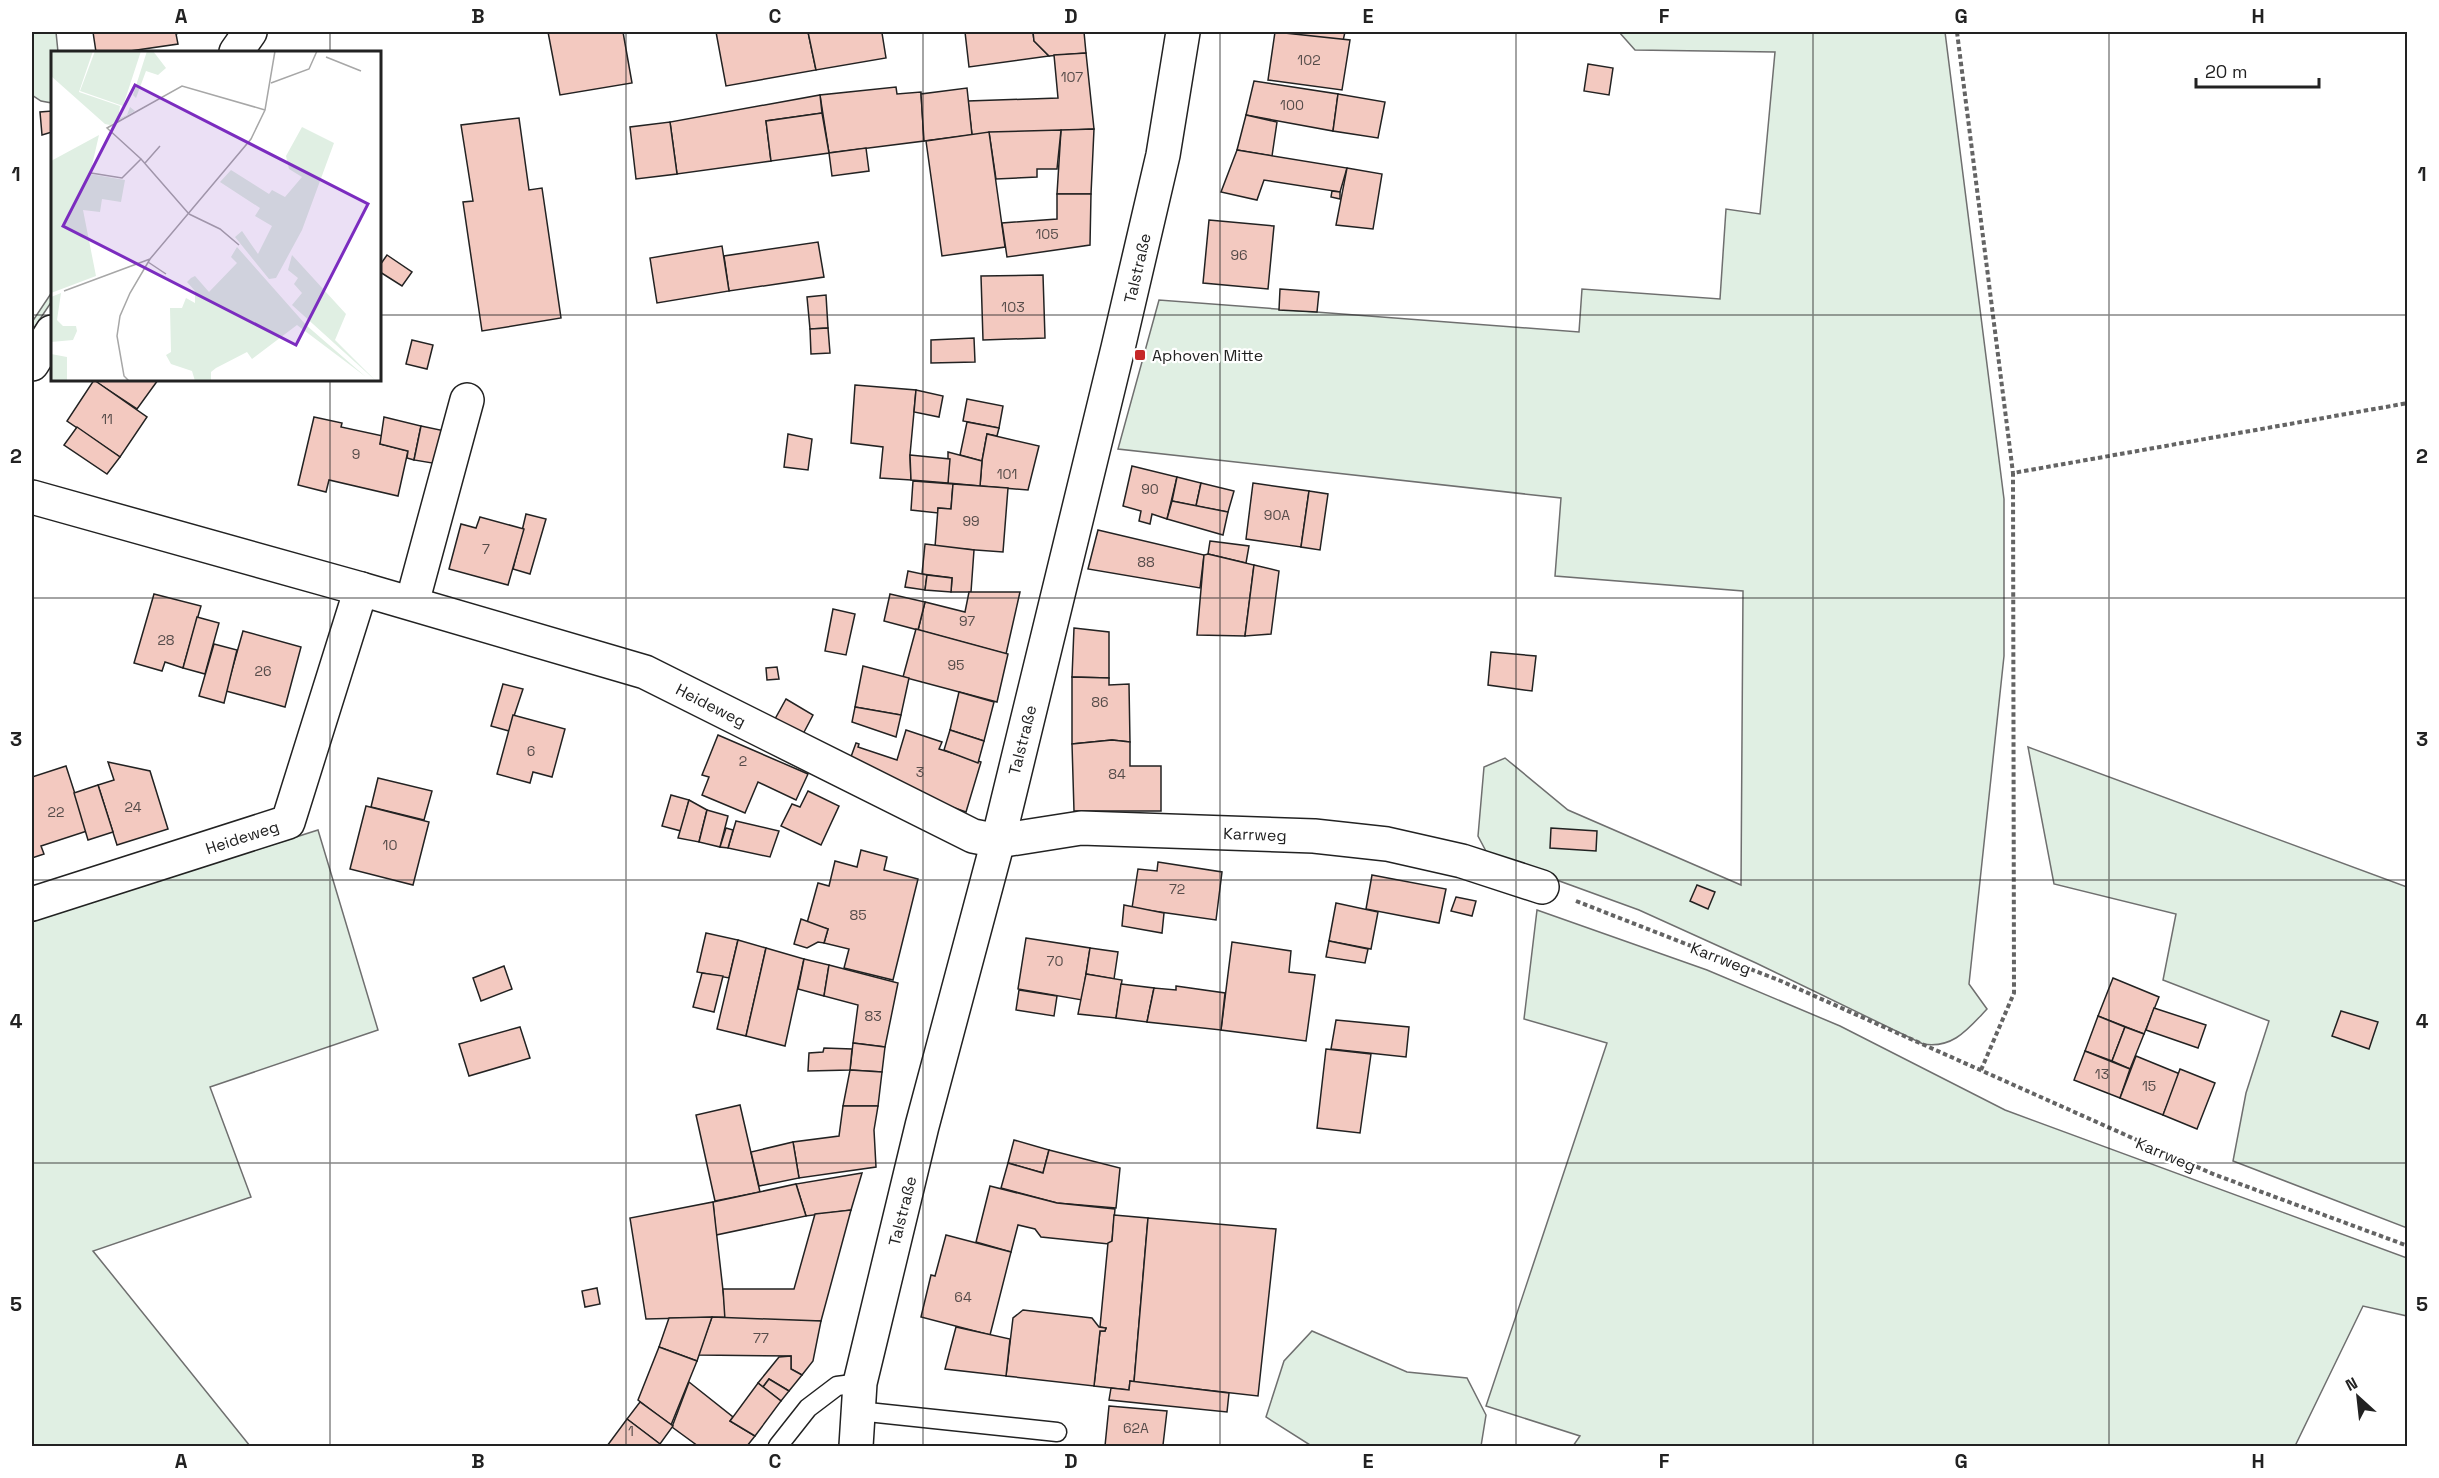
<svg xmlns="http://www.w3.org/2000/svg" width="2439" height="1478" viewBox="0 0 2439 1478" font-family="'Space Grotesk',sans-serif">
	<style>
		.green { fill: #e0efe3; stroke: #6f6f6f; stroke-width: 1.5 }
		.building { fill: #f3c9c0; stroke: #222; stroke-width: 1.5 }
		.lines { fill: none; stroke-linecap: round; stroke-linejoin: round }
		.lane-casing { stroke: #222; stroke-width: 21 }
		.street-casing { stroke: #222; stroke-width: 36 }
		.path { stroke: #646464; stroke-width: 4; stroke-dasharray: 4.5 3; stroke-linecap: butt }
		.lane { stroke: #fff; stroke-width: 18 }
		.street { stroke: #fff; stroke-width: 33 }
		.grid { fill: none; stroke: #222; stroke-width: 1.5; stroke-opacity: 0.55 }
		.poi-dot { fill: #c62828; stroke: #fff; stroke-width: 2 }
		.labels { text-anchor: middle; stroke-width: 4.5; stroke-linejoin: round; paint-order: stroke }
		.number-label { font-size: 14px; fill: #564c4a }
		.street-label { font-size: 16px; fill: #222; stroke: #fff }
		.poi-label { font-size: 16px; fill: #222; stroke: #fff; text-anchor: start }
		.inset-road { fill: none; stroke: #a7a7a7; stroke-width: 1.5 }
		.view { fill: #7b2cbf; fill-opacity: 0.15; stroke: #7b2cbf; stroke-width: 3 }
		.inset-edge { fill: none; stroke: #222; stroke-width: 3 }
		.neatline { fill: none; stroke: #222; stroke-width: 2 }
		.grid-label { font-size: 20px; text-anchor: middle; font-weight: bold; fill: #222 }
	</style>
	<rect width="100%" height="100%" fill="#fff"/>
	<g class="green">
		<path d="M32,32h24l2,20h-6v51l-11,-2 -9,-6z"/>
		<path d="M1619,32h326l59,467v157l-35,328 18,25c-19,20 -34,40 -64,35l-167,-81 -117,-53 -151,-55 -10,-19 6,-69 21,-9 63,52 173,75 2,-294 -188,-15 6,-78 -443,-49 41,-149 420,32 3,-43 138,10 6,-90 34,5 15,-162 -140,-2z"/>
		<path d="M52,292v9l-20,30v-9z"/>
		<path d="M2028,747l379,140v341l-174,-67 13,-68 23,-72 -106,-41 13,-66 -122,-30z"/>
		<path d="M318,830l60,200 -168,57 41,110 -158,54 157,195h-218v-525z"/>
		<path d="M1537,910l170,60 133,56 165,84 402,148v58l-44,-10 -68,140h-722l7,-10 -94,-30 121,-363 -83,-24z"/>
		<path d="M1312,1331l95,41 60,6 19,37 -5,31h-160l-11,-1 -44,-28 18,-56z"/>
	</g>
	<g class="building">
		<path d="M93,32h88l-5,2 2,10 -55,8h-27z"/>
		<path d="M548,32h75l9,51 -72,12z"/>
		<path d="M716,32h92l8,38 -90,16z"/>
		<path d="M808,32h82l-8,1 4,25 -70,12z"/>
		<path d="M965,32h68l1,9 15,15 -80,11z"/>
		<path d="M1033,32h51l2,21 -37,3 -15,-15z"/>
		<path d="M1275,32h70l-2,9z"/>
		<path d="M1275,32l75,8 -8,50 -74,-10z"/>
		<path d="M1086,53l8,76 -122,6 -4,-34 90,-3 -4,-43z"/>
		<path d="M1588,64l25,4 -4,27 -25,-4z"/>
		<path d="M1254,81l84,13 -5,37 -87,-16z"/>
		<path d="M896,87l1,7 24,-2 3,49 -95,12 -9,-58z"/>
		<path d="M967,88l5,47 -48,6 -3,-47z"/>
		<path d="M1338,94l47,8 -7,36 -45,-7z"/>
		<path d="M820,95l2,18 -56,8 5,40 -94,13 -7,-52z"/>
		<path d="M52,111v21l-10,3 -2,-23z"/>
		<path d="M822,113l7,40 -58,8 -5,-40z"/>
		<path d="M1246,115l31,7 -5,34 -35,-6z"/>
		<path d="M519,118l10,72 13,-2 19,130 -79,13 -19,-129 10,-1 -12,-76z"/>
		<path d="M670,122l7,52 -41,5 -6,-52z"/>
		<path d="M1094,129l-3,65h-34l4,-64z"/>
		<path d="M1061,130l-4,39h-20v8l-41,2 -7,-47z"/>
		<path d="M989,132l16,115 -63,9 -16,-115z"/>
		<path d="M866,148l3,23 -37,5 -3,-23z"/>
		<path d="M1237,150l110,18 -7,24 -76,-12 -7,20 -36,-8z"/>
		<path d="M1347,168l35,6 -9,55 -37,-4z"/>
		<path d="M1332,191l8,1v7l-9,-2z"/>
		<path d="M1057,194h34l-1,51 -83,12 -5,-34 55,-4z"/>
		<path d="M1209,220l65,6 -6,63 -65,-6z"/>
		<path d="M818,242l6,35 -95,14 -5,-35z"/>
		<path d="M722,246l7,45 -72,12 -7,-45z"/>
		<path d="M387,255l25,17 -10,14 -22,-14v-7z"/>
		<path d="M1043,275l2,63 -62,2 -2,-64z"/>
		<path d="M1280,289l39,3 -2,20 -38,-2z"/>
		<path d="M826,295l2,33 -18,1 -3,-32z"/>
		<path d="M828,328l2,25 -19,1 -1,-25z"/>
		<path d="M974,338l1,24 -44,1v-23z"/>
		<path d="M412,340l21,5 -6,24 -21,-5z"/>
		<path d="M93,380h65l-21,29z"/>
		<path d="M94,380l53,37 -27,40 -53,-36z"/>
		<path d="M855,385l61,5 -6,65 1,25 -31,-2 3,-31 -32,-4z"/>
		<path d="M916,390l27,6 -4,21 -25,-5z"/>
		<path d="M967,399l36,7 -4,22 -36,-7z"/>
		<path d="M314,417l28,6 -1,4 42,9 -3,8 28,7 -10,45 -69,-16 -3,12 -28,-7z"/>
		<path d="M384,417l37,9 -7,34 -7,-2 1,-7 -28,-7z"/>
		<path d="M967,422l32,6 -2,8 -10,-2 -5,27 -22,-6z"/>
		<path d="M421,426l24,5 -7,33 -24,-4z"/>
		<path d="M77,427l43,30 -13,17 -43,-29z"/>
		<path d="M788,434l24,5 -4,31 -24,-3z"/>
		<path d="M987,434l52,12 -11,44 -48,-4 2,-25z"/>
		<path d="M948,452l34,9 -2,25 -32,-3z"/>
		<path d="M910,455l40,4 -2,24 -37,-3z"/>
		<path d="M1132,466l45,11 -10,42 -15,-5 -2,10 -11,-3 2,-10 -18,-5z"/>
		<path d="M1177,477l24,6 -5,23 -24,-5z"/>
		<path d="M913,481l40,3 -2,25 -13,-1v5l-27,-3z"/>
		<path d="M1201,483l33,8 -6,21 -32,-6z"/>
		<path d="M1253,483l56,8 -8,56 -55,-8z"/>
		<path d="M953,484l55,4 -5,64 -68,-5 3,-39 13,1z"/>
		<path d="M1309,491l19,3 -8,56 -19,-3z"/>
		<path d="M1172,501l56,11 -5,23 -56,-16z"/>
		<path d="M526,514l20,5 -16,55 -17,-5z"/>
		<path d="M480,517l44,12 -16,56 -59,-16 12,-45 15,4z"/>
		<path d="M1098,530l106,25 -4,33 -112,-19z"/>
		<path d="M1210,541l39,5 -3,17 -38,-9z"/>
		<path d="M925,544l49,6 -3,42h-20l1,-14 -30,-4z"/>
		<path d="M1208,554l46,11 -9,71 -48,-1 7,-80z"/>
		<path d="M1254,565l25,6 -8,63 -26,2z"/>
		<path d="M908,571l19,4 -2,15 -20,-3z"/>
		<path d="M927,575l25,3 -1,14 -26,-2z"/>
		<path d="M969,592h51l-14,62 -88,-24 7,-28 40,10z"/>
		<path d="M154,594l47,12 -18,62 -18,-6 -3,9 -28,-8z"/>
		<path d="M890,594l35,8 -7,28 -34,-9z"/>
		<path d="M833,609l22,5 -9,41 -21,-4z"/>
		<path d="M197,617l22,6 -14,51 -22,-6z"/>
		<path d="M1074,628l35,4v46l-37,-1z"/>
		<path d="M916,629l92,25 -11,48 -94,-25z"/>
		<path d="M243,631l58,16 -16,60 -59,-16z"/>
		<path d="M214,644l23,6 -13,53 -25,-7z"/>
		<path d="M1491,652l45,4 -4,35 -44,-6z"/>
		<path d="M863,666l46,12 -8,37 -46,-8z"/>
		<path d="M777,667l2,12 -12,1 -1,-12z"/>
		<path d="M1072,677l37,1v7l20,-1 1,58 -18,-2 -40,4z"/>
		<path d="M503,684l20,5 -14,42 -18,-5z"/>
		<path d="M959,692l35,10 -10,39 -34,-11z"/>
		<path d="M786,699l27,16 -11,21 -27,-17z"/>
		<path d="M855,707l46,8 -5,22 -44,-15z"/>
		<path d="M513,715l52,14 -13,48 -19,-5 -3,11 -33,-9z"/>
		<path d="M906,730l36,12 -3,7 42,13 -15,50 -92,-33 -26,-14 8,-22 3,1 -1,3 39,13z"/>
		<path d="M950,730l34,11 -6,22 -34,-13z"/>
		<path d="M718,735l90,39 -12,26 -38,-18 -13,31 -43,-18 7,-18 -7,-2z"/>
		<path d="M1112,740l18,2v24h31v45h-87l-2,-67z"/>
		<path d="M108,762l42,9 18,58 -51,16 -19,-60 16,-5z"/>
		<path d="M66,766l21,65 -46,15 3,8 -12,4v-81z"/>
		<path d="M378,778l54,13 -8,29 -53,-13z"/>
		<path d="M98,785l15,47 -25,8 -14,-47z"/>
		<path d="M808,791l31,15 -18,39 -40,-19 11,-22 8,3z"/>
		<path d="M671,795l18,5 -8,31 -19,-5z"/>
		<path d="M689,800l18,10 -8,32 -21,-4z"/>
		<path d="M366,806l63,16 -16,63 -63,-16z"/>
		<path d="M707,810l21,6 -8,31 -21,-5z"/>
		<path d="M736,821l43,10 -9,26 -42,-9z"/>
		<path d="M726,828l7,2 -5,18 -8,-1z"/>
		<path d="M1551,828l46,3 -1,20 -46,-3z"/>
		<path d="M861,850l26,7 -3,13 34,9 -25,101 -49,-12 5,-19 -25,-6 4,-14 -21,-6 11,-40 11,3 6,-25 22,6z"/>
		<path d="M1158,862l64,10 -6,48 -84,-12 6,-39 19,2z"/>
		<path d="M1372,875l74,14 -7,34 -73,-14z"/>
		<path d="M1697,885l18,7 -7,17 -18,-8z"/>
		<path d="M1456,897l20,4 -4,15 -21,-5z"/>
		<path d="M1336,903l42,9 -7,37 -42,-8z"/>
		<path d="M1124,905l40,8 -2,20 -40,-7z"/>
		<path d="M801,919l27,10 -4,14 -6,-1 -11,6 -13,-4z"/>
		<path d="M706,933l32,7 -9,38 -32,-6z"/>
		<path d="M1026,938l64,10 -8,52 -64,-11z"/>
		<path d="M738,940l28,8 -20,88 -29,-7z"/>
		<path d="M1329,941l39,8 -3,14 -39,-6z"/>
		<path d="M1232,942l59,9 -2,21 26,3 -9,66 -85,-11z"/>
		<path d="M766,948l38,11 -19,87 -39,-10z"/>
		<path d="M1090,948l28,4 -4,27 -28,-5z"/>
		<path d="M804,959l25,6 -5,31 -26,-7z"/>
		<path d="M829,965l69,18 -13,64 -32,-4 5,-38 -34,-9z"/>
		<path d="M504,966l8,23 -31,12 -8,-23z"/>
		<path d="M702,973l21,3 -9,36 -21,-5z"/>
		<path d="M1086,974l36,6 -6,38 -38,-4z"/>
		<path d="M2113,978l46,19 -15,37 -46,-18z"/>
		<path d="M1121,984l33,4 -7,34 -31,-4z"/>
		<path d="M1176,986l49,7 -4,37 -74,-8 7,-34 22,2z"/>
		<path d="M1019,990l38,6 -3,20 -38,-6z"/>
		<path d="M2154,1008l52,17 -8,23 -52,-18z"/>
		<path d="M2341,1011l37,11 -9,27 -37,-13z"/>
		<path d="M2098,1016l27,11 -13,34 -27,-10z"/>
		<path d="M1336,1020l73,7 -3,30 -75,-8z"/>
		<path d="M520,1027l10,31 -61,18 -10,-32z"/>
		<path d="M2125,1027l19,7 -14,35 -18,-8z"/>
		<path d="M853,1043l32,4 -3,25 -32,-2z"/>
		<path d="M824,1048l28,1 -2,21 -42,1 1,-18 14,-1z"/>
		<path d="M1326,1049l45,5 -11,79 -43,-5z"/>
		<path d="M2085,1051l45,18 -10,29 -46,-18z"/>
		<path d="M2136,1056l44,18 -17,41 -43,-17z"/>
		<path d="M2180,1069l35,14 -18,46 -34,-14z"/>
		<path d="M850,1070l32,2 -4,34h-35z"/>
		<path d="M740,1105l20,87 -45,9 -19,-86z"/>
		<path d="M843,1106h35l-4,24 2,37 -77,11 -6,-36 46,-6z"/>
		<path d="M1014,1140l35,10 -6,23 -35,-10z"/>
		<path d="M793,1142l6,36 -40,8 -8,-34z"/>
		<path d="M1049,1150l71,18 -4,40 -59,-5 -56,-15 7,-25 35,10z"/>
		<path d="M862,1173l-11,37 -45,6 -10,-32z"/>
		<path d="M796,1184l10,32 -90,19 -3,-33z"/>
		<path d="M990,1186l67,17 58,6 -3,32 -3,3 -68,-7 -6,-8 -17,-4 -7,27 -35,-10z"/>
		<path d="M713,1202l13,115 -80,2 -16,-101z"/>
		<path d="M851,1210l-30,111 -96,-1 -2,-31h71l21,-75z"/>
		<path d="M1114,1215l34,3 -14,164 -4,-1 -1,9 -35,-4 6,-55h5l1,-3 -6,-1 8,-84 4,-2z"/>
		<path d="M1148,1218l128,11 -18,167 -124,-14z"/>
		<path d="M946,1235l65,17 -21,83 -69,-18 10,-42 4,1z"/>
		<path d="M597,1288l3,16 -15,3 -3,-16z"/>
		<path d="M1023,1310l69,8 7,9 7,1 -1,3h-5l-6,55 -88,-10 7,-58z"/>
		<path d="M712,1317l109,4 -8,40 -11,14 -11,-6v-13l-93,-1z"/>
		<path d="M712,1317l-15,44 -38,-14 10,-29z"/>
		<path d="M956,1327l54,12 -4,37 -61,-7z"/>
		<path d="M659,1347l38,14 -26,64 -33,-25z"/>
		<path d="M791,1356v13l11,6 -13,16 -20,-12 -6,8 -5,-4 21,-26z"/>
		<path d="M769,1379l20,12 -8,10 -18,-14z"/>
		<path d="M1130,1381l99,12 -2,19 -118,-12 2,-12 18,2z"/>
		<path d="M689,1382l44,35 -3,4 25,15 -8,10h-49l-26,-19z"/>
		<path d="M758,1383l23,18 -26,35 -25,-15z"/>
		<path d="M640,1402l33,24 -13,18 -33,-25z"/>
		<path d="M1109,1406l58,5 -4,34 15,1h-73z"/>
		<path d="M627,1419l33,25 -2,2h-51z"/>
	</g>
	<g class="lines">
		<g class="lane-casing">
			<g id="lane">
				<path d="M858,1411l199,21"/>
				<path d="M778,1446l30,-38 29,-22 23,-3"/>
			</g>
		</g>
		<g class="street-casing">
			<g id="street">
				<path d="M236,52l14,-20"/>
				<path d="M32,364l20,-32"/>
				<path d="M32,497l329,92 -73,233 -256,82"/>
				<path d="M361,589l284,83 328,164 25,5 83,-13 233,8 73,8 75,17 80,26"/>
				<path d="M412,603l55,-203"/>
				<path d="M856,1446l4,-63 62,-257 76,-285 120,-493 45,-193 20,-123"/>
			</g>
		</g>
		<g class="path">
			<path d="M1957,32l56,441"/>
			<path d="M1576,901l205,80 432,193 195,72"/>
			<path d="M1981,1070l33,-77 -1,-520 395,-70"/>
		</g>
		<use href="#lane" class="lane"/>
		<use href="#street" class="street"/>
	</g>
	<path class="grid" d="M330,32v20M626,32v1414M923,32v1414M1220,32v1414M1516,32v1414M1813,32v1414M2109,32v1414M32,315h20M380,315h2028M330,380v1066M32,598h2376M32,880h2376M32,1163h2376"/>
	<rect class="poi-dot" x="1134" y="349" width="12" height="12" rx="3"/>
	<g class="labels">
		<g class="number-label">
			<text x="1309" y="65">102</text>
			<text x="1072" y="82">107</text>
			<text x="1292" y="110">100</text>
			<text x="1047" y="239">105</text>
			<text x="1239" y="260">96</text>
			<text x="1013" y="312">103</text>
			<text x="107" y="424">11</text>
			<text x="356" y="459">9</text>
			<text x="1007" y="479">101</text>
			<text x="1150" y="494">90</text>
			<text x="1277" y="520">90A</text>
			<text x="971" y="526">99</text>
			<text x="486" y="554">7</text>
			<text x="1146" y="567">88</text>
			<text x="967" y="626">97</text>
			<text x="166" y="645">28</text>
			<text x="956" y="670">95</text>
			<text x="263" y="676">26</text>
			<text x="1100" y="707">86</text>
			<text x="531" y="756">6</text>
			<text x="743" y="766">2</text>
			<text x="920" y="777">3</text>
			<text x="1117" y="779">84</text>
			<text x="133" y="812">24</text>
			<text x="56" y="817">22</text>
			<text x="390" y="850">10</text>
			<text x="1177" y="894">72</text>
			<text x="858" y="920">85</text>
			<text x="1055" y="966">70</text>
			<text x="873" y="1021">83</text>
			<text x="2102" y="1079">13</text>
			<text x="2149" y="1091">15</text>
			<text x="963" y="1302">64</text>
			<text x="761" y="1343">77</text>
			<text x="1136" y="1433">62A</text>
			<text x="631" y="1436">1</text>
		</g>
		<g class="street-label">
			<text transform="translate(1137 268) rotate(-77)" y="6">Talstraße</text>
			<text transform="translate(711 705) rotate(27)" y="6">Heideweg</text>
			<text transform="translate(1022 740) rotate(-76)" y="6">Talstraße</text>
			<text transform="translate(1255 834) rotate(2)" y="6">Karrweg</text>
			<text transform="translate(242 837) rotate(-18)" y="6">Heideweg</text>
			<text transform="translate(1721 958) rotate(21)" y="6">Karrweg</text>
			<text transform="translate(2166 1154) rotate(23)" y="6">Karrweg</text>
			<text transform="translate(902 1211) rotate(-76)" y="6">Talstraße</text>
		</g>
		<g class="poi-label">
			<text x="1152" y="361">Aphoven Mitte</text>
		</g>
	</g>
	<g transform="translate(51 51)">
		<rect width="330" height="330" fill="#fff"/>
		<path d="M0,0h42l-14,41 41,14 -2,13 9,-4 3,-8 5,4 -25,14 -5,-1 -54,-48zM44,0h46l-18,55 -43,-15zM96,0h6l13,17 -8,7 -12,-4 -10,27 -3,-3zM251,76l32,16 -32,87 -26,48 -7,1 -34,-42 7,-6 16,23 14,-28 -17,-10 5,-8 -40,-26 11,-12 38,24 3,-4 13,7 17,-20 -13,-8 -3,-13zM48,84l-9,39 35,6 -4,22 -19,-3 -2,13 -17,-2 13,66 -45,17v-132zM186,196l69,78 60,52 -69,-52 -45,34 -5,-7 -31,16 -5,4v9h-16l-3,-10 -21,-7 -5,-9 5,-3 -1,-44h12l4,-10 9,5v-12l-8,-9 4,-4 4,-2 14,16 28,-29 -6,-6zM241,204l54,59 -11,26 41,41 -84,-76 10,-12 -8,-9 4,-6 -10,-8zM10,242l-4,27 6,6h13l1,5 -4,9 -22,2v-45zM0,303l16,3v24h-16z" fill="#e0efe3"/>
		<path class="inset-road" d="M275,6l35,14M220,32l38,-14 8,-18M90,108l48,55M94,112l15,-17M40,122l31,5 19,-19 -34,-31 75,-42 83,24M138,163l31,15 19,16M97,211l18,12M13,240l86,-32M78,330l-5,-5 -7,-40 3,-20 10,-23 20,-34 101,-120 14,-29 10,-59"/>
		<path class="view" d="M84,34l233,119 -72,141 -233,-119z"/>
		<rect width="330" height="330" class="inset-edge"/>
	</g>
	<rect width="2439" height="1478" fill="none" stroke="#ffffff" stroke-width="66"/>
	<g transform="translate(2358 1397) rotate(333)" stroke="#ffffff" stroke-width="4.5" paint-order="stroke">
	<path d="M0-4.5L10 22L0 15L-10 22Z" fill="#222222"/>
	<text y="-9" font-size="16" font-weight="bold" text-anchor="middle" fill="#222222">N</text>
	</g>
	<path d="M2196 78v9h123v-9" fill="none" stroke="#222222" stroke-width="3"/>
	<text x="2205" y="78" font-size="18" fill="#222222" stroke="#ffffff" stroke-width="4.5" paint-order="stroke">20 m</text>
	<rect x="33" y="33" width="2373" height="1412" class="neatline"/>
	<g class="grid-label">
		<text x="181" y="23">A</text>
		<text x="478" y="23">B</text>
		<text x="775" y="23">C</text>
		<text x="1071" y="23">D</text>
		<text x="1368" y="23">E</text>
		<text x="1664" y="23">F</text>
		<text x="1961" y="23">G</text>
		<text x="2258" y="23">H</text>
		<text x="16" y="181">1</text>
		<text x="2422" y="181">1</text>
		<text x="16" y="463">2</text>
		<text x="2422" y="463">2</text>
		<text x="16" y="746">3</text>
		<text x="2422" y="746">3</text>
		<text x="16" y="1028">4</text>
		<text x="2422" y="1028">4</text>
		<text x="16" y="1311">5</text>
		<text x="2422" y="1311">5</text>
		<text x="181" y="1468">A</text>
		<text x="478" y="1468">B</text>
		<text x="775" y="1468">C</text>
		<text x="1071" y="1468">D</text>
		<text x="1368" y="1468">E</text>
		<text x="1664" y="1468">F</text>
		<text x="1961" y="1468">G</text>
		<text x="2258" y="1468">H</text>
	</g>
</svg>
